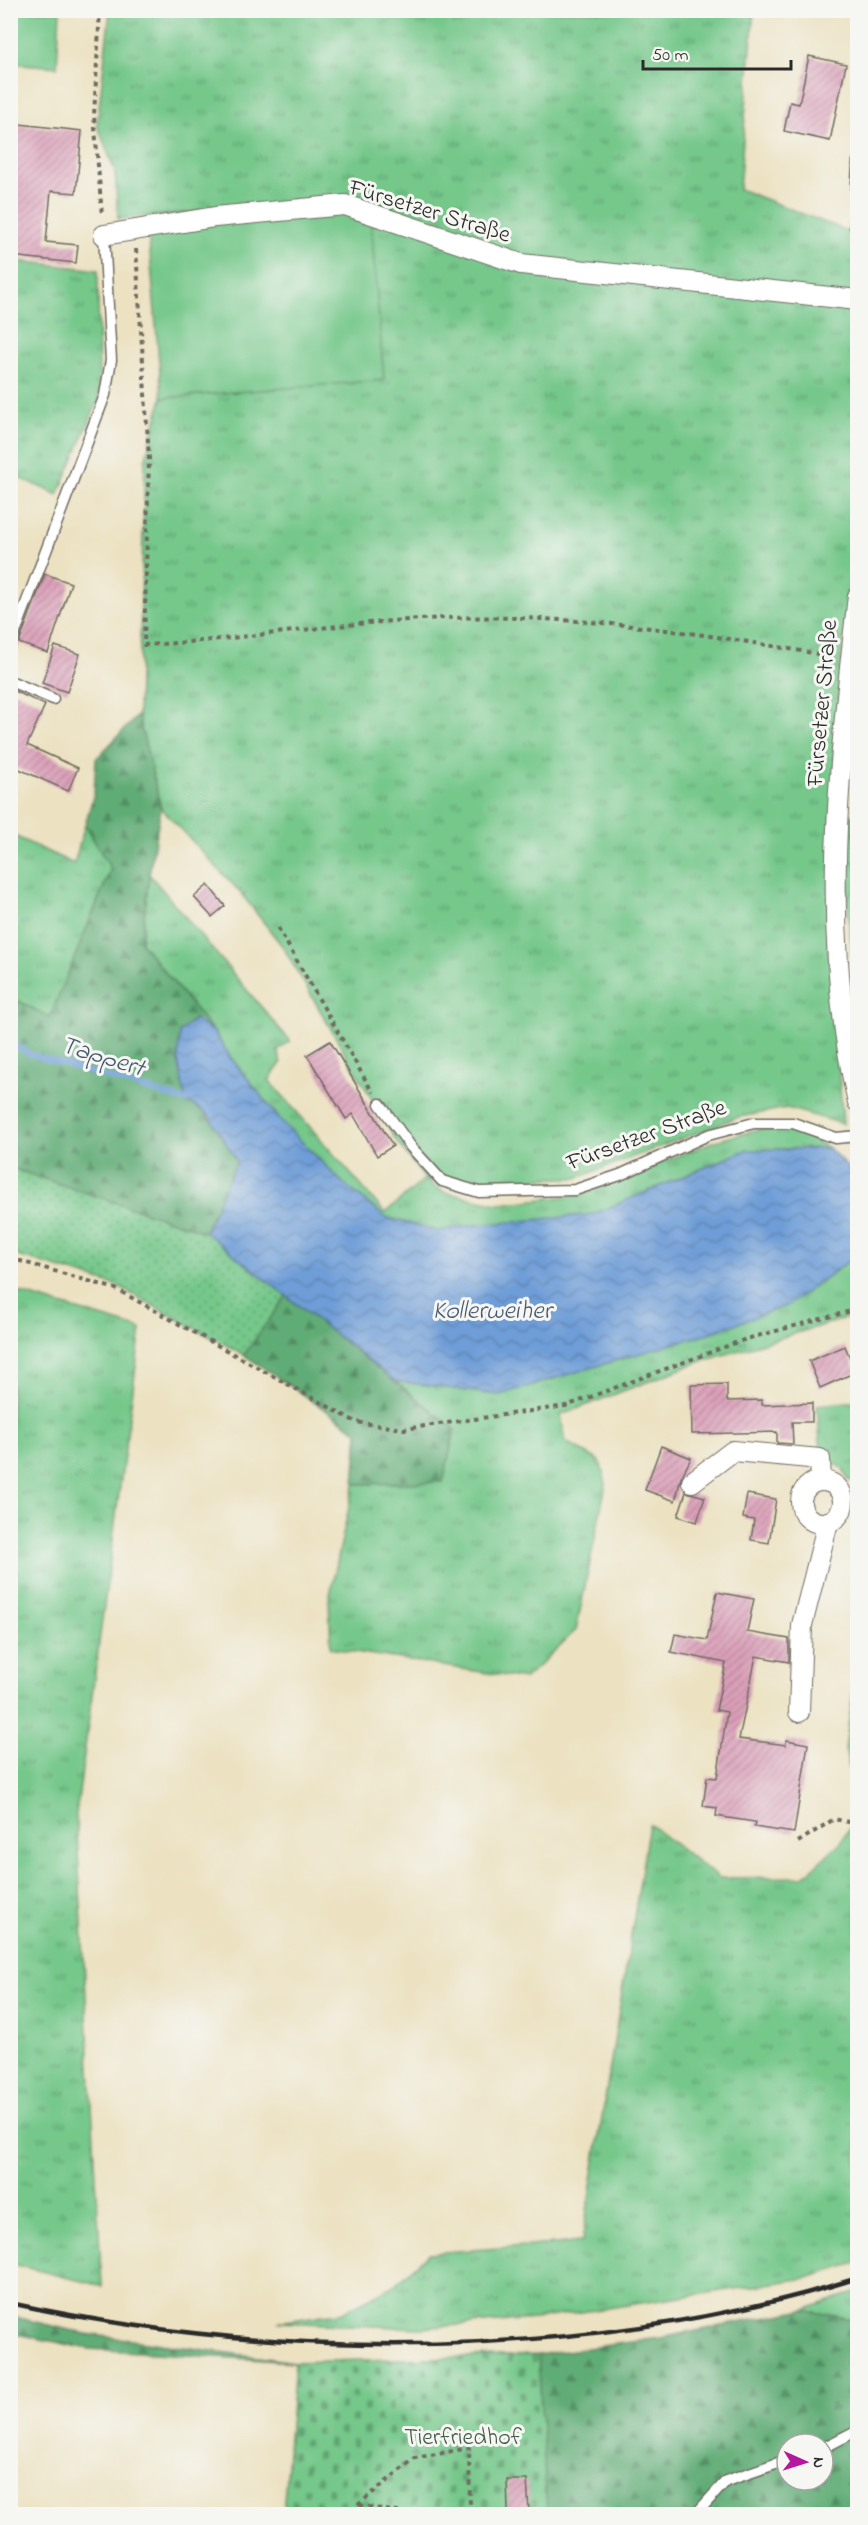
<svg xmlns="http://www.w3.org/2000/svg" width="868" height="2525" viewBox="0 0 868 2525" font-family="'Indie Flower',sans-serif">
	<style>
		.grass { fill: url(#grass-tufts); stroke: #50795a; stroke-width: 1.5 }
		.forest { fill: url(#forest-firs); stroke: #466c50; stroke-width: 1.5; fill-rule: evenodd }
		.cemetery { fill: url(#cemetery-stones); stroke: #50795a; stroke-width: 1.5 }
		.park { fill: url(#park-dots); stroke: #50795a; stroke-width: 1.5 }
		.pitch { fill: #75c78a; stroke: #50795a; stroke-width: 1.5 }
		.water { fill: url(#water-waves); stroke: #4c6481; stroke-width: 1.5 }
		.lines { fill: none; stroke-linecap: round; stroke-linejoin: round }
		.stream { stroke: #6e9dd7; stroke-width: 6 }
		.building { fill: url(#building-hatch) }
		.lane-casing { stroke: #6f6b60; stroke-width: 13 }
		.street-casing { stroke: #6f6b60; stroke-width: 22 }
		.path { stroke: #6f6b60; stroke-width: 4; stroke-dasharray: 4.5 4.5; stroke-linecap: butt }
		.lane { stroke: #fff; stroke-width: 10 }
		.street { stroke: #fff; stroke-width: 20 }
		.rail { stroke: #2b2b2b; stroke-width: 4.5 }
		.labels { text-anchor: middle; stroke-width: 6; stroke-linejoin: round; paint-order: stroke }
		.street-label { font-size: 24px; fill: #2b2b2b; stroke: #f6f6f2 }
		.park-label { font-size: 24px; fill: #415a48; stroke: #f6f6f2 }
		.water-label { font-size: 26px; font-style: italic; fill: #465970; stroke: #f6f6f2 }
	</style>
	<defs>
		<pattern id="grass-tufts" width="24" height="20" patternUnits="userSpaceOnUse" patternTransform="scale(1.5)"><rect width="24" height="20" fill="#75c78a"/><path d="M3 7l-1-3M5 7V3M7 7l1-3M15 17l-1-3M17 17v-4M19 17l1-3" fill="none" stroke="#60a271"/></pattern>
		<pattern id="forest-firs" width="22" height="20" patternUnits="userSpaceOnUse" patternTransform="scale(1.5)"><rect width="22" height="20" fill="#60ac76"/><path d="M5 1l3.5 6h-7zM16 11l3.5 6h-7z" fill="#4f8c61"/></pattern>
		<pattern id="cemetery-stones" width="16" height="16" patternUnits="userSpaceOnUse" patternTransform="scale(1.5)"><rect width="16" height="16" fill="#75c78a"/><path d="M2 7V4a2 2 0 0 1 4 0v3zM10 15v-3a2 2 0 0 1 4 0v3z" fill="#60a271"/></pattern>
		<pattern id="park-dots" width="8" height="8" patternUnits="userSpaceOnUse" patternTransform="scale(1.5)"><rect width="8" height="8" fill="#75c78a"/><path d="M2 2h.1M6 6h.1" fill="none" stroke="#60a271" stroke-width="1.8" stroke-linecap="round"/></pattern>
		<pattern id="water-waves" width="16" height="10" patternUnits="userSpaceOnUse" patternTransform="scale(1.5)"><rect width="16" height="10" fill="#6e9dd7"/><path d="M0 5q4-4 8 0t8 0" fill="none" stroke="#5b80af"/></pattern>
		<pattern id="building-hatch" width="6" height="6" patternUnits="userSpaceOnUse" patternTransform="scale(1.5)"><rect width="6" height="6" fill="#dba0b9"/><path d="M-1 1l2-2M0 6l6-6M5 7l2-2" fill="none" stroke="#b28397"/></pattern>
	</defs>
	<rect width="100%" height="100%" fill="#f6f6f2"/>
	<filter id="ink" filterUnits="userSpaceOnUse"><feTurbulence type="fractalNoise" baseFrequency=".0167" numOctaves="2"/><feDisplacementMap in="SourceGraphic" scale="12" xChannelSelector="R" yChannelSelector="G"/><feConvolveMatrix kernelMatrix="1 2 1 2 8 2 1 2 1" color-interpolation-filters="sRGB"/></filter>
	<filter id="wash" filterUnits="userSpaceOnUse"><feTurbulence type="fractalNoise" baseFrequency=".008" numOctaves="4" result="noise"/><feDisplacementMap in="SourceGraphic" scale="24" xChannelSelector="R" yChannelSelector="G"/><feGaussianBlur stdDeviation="1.35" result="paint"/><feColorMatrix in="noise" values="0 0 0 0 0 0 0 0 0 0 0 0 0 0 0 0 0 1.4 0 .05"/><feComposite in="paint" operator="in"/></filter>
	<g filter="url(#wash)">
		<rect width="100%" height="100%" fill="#ece2c2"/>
		<g class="grass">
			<path d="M110,11h644l-15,178 118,46 1,288 -18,145 -12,272 15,184 -56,-16 -48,9 -162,61 -151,2 17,12 55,12 81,-9 136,-54 44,-12 36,1 34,18 -83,2 -152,64 -157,17 -52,-14 -42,-34 -60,-60 -52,-65 -17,-26 -73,-89 8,-69 141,167 -12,10 3,12 -12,17 116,133 40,-34 -28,-37 -114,-195 -44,-56 -78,-83 -23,-93 7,-254 17,-63 221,-19 -63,-180 -202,20 -3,-48 -18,-46z"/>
			<path d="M11,260l87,10 1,129 -41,96 -47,-21z"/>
			<path d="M849,815l9,2 -1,205 -10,-124z"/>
			<path d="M85,825l26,44 -61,149 -39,-21 -1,-163 64,30z"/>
			<path d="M857,1255v60l-161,48 -135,52 5,27 34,19 6,23 -30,146 -51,49 -194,-31 -2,-49 25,-115 89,-2 12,-53 -60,-48 104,14 289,-90z"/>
			<path d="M11,1290l130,39 -65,486 26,471 -91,-22z"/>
			<path d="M857,1401v78l-8,2 -7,-13 -21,-14 -4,-49z"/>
			<path d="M855,1678l3,1 -1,121 -12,-51z"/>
			<path d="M857,1813v450l-50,15 -272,41 -115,9 -142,-6 65,-10 52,-27 34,-32 153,-11 67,-418 70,54 84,-1 39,-36z"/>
			<path d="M857,2291v29l-53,-10z"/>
		</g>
		<g class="forest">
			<path d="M138,715l23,93 -12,66 -8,69 73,89 -20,-13 -14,13 -2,28 8,41 22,13 29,47 -32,71 -194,-64 -1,-171 40,20 61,-148 -26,-44 9,-32 2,-34z"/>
			<path d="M286,1296l169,133 -12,53 -89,2 4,-52 -114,-77z"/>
			<path d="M804,2310l53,10v194h-310l-9,-159 122,-17zM787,2444h36v36h-36z"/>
			<path d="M11,2316l75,18 209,28 -206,-13 -78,-16z"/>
		</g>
		<path class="cemetery" d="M538,2355l9,159h-264l12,-152z"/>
		<path class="park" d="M10,1168l195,64 81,64 -42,59 -129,-70 -104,-31z"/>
		<g class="pitch">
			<path d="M10,11h50l-3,56 -46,-4z"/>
			<path d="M369,199l15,181 -222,18 -15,-181z"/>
		</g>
		<path class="water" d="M195,1019l19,13 17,26 52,65 60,60 42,34 52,14 31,-5 126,-12 152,-64 83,-2 28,29v78l-69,50 -72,26 -217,64 -104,-14 -190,-149 32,-71 -29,-47 -22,-13 -8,-41 2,-28z"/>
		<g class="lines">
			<path class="stream" d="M10,1042l20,12 156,47"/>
		</g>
		<g id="blocks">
			<g class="building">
				<path d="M809,56l37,8 -16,77 -46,-10 6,-29 9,2z"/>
				<path d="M10,123l72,8 -6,62 -25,-2 -5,51 32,3 -2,18 -66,-7z"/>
				<path d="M45,574l26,9 -23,70 -29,-10z"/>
				<path d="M55,646l25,8 -13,38 -25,-9z"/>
				<path d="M10,689l35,16 -18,40 51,23 -10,23 -51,-23 -7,13z"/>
				<path d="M208,885l17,21 -13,11 -18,-20z"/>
				<path d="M330,1041l63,105 -16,10 -24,-42 -7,5 -39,-64z"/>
				<path d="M845,1346l11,26 -36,16 -11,-27z"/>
				<path d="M727,1384v17l35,-1v5l50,-2v19h-20l1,22 -16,-1v-11l-85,2 -1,-49z"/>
				<path d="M661,1446l30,12 -10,20 -6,23 -30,-11z"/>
				<path d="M686,1492l19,5 -8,25 -19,-6z"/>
				<path d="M747,1494l29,5 -7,44 -18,-3 3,-20 -11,-2z"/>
				<path d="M717,1592l37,7 -7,33 42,7v23l-33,-6 -17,83 47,6v-5l22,4 -14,89 -40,-6 1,-5 -39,-6 1,-8 -14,-2 4,-29 10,1 10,-66 -11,-2 10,-47 -55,-11 4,-18 32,6z"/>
				<path d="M507,2480h20l2,31 -21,1z"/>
			</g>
		</g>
	</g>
	<g filter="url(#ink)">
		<use href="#blocks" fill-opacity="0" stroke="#6f6b60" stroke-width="1.5"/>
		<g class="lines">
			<g class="lane-casing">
				<g id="lane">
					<path d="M858,161l-3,65 3,9"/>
					<path d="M10,646l95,-251 6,-35 -7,-125"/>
					<path d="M10,681l43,18"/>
					<path d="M380,1104l31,43 31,34 37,11 96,-2 45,-15 88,-40 46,-12h39l43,15 22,-2"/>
					<path d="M823,2448l35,-18"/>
					<path d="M696,2514l30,-33 61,-21"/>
				</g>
			</g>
			<g class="street-casing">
				<g id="street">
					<path d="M104,235l111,-18 130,-12 176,59 337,36"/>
					<path d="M858,596c-19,166 -39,339 0,506"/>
					<circle cx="822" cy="1502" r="21"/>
					<path d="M692,1482l41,-31 87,8 1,22"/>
					<path d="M799,1712l3,-87 26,-103"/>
				</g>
			</g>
			<g class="path">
				<path d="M100,10l-6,105 8,101"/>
				<path d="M136,249l13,209 -5,187c101,-5 201,-24 303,-27 131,-4 258,15 387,39"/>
				<path d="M278,928l95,165"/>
				<path d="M10,1258l106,31 240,133 48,7 162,-23 180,-67 112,-30"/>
				<path d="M798,1842l36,-23 24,5"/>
				<path d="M359,2505l49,9"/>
				<path d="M358,2514v-9l57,-47 54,-10 1,61 16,5"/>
			</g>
			<use href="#lane" class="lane"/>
			<use href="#street" class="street"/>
			<path class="rail" d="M10,2303c271,59 582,58 848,-25"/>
		</g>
	</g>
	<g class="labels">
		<g class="street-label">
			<text transform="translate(430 210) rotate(17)" y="8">Fürsetzer Straße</text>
			<text transform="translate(821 703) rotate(-85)" y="8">Fürsetzer Straße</text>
			<text transform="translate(646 1134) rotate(-20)" y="8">Fürsetzer Straße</text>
		</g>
		<g class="park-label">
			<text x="463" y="2444">Tierfriedhof</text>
		</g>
		<g class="water-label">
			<text transform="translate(103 1055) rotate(17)" y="9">Tappert</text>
			<text x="492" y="1318">Kollerweiher</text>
		</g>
	</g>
	<rect width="868" height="2525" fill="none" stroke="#f6f6f2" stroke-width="36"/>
	<g transform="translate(805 2462) rotate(93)"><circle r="28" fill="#f6f6f2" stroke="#a5a5a2" stroke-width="1.5"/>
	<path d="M0-4.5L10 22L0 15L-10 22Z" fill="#b5179e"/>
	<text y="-9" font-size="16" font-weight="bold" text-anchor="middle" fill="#2b2b2b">N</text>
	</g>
	<path d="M643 60v9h148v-9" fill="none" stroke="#2b2b2b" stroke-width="3"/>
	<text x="652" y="60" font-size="18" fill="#2b2b2b" stroke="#f6f6f2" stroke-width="4.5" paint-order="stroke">50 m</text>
</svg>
